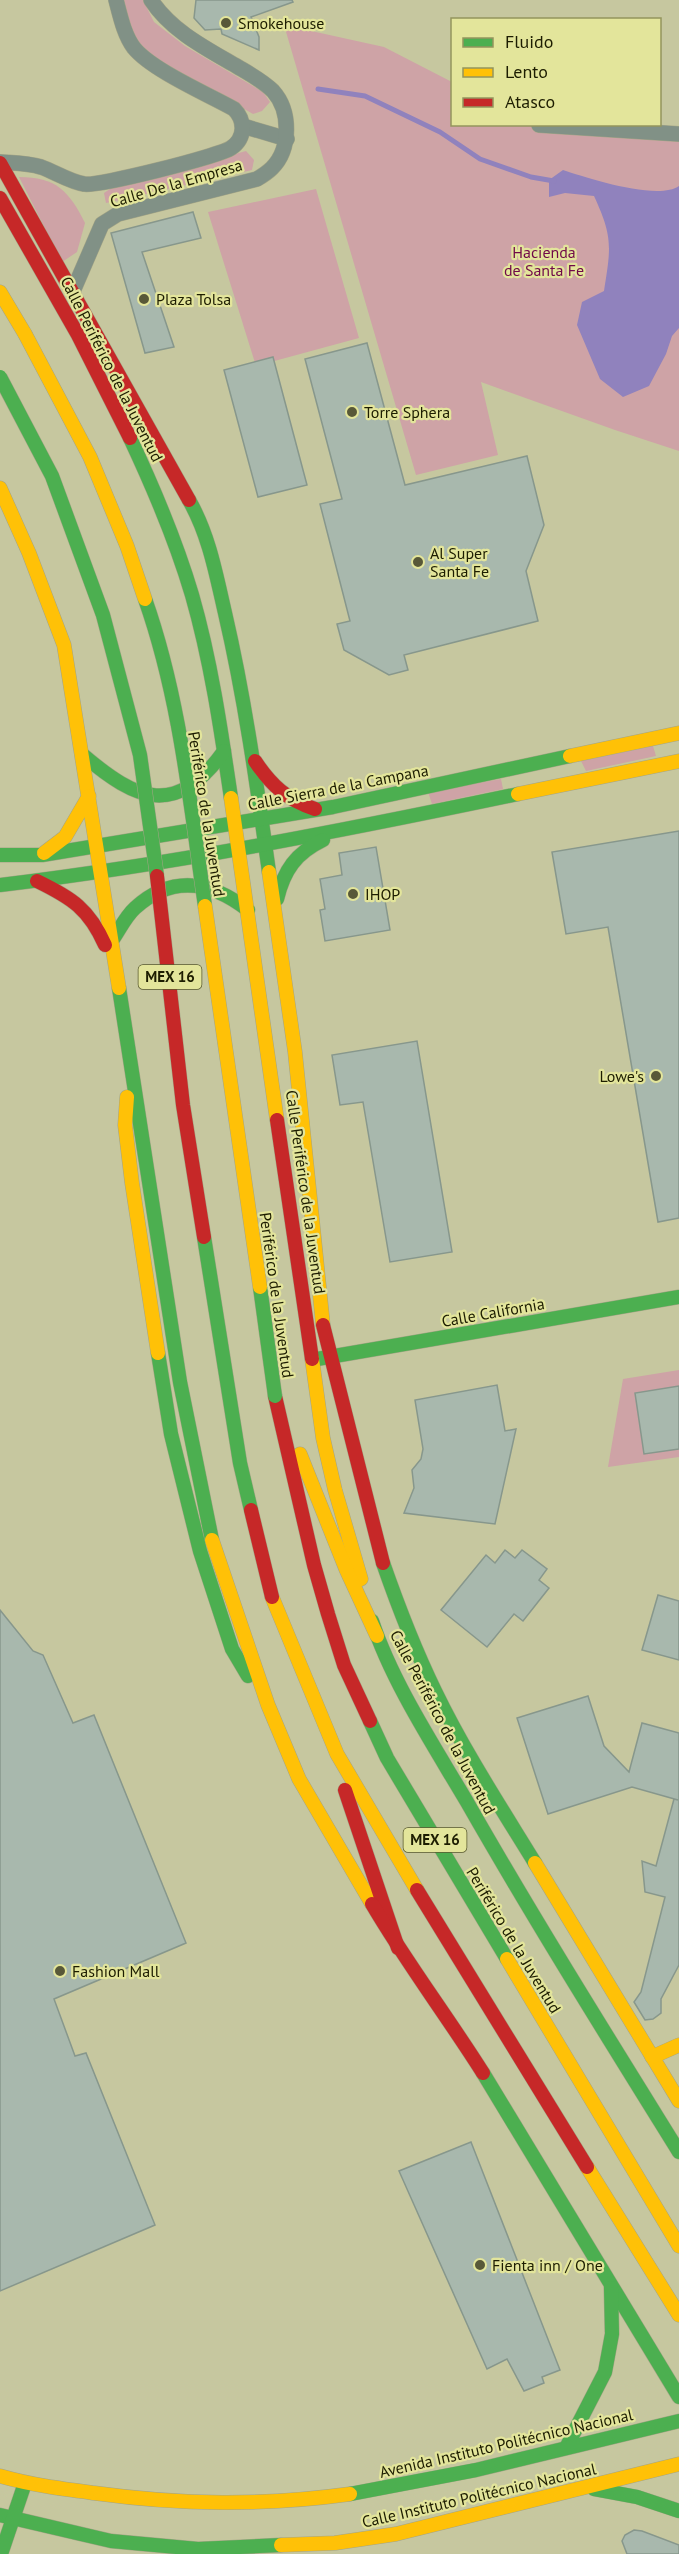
<svg xmlns="http://www.w3.org/2000/svg" width="679" height="2554" viewBox="0 0 679 2554" font-family="'PT Sans',sans-serif">
	<style>
		.green { fill: #cea3a6 }
		.water { fill: #9082bd }
		.lines { fill: none; stroke-linecap: round; stroke-linejoin: round }
		.stream { stroke: #9082bd; stroke-width: 5 }
		.building { fill: #a8b8ad; stroke: #87978c; stroke-width: 1.5 }
		.street-casing { stroke: #a4a586; stroke-width: 16 }
		.fast-casing { stroke: #a4a586; stroke-width: 15 }
		.slow-casing { stroke: #a4a586; stroke-width: 15 }
		.jam-casing { stroke: #a4a586; stroke-width: 15 }
		.street { stroke: #819186; stroke-width: 15 }
		.fast { stroke: #4caf50; stroke-width: 14 }
		.slow { stroke: #ffc107; stroke-width: 14 }
		.jam { stroke: #c62828; stroke-width: 14 }
		.fast-bridge-casing { stroke: #a4a586; stroke-width: 15; stroke-linecap: butt }
		.slow-bridge-casing { stroke: #a4a586; stroke-width: 15; stroke-linecap: butt }
		.jam-bridge-casing { stroke: #a4a586; stroke-width: 15; stroke-linecap: butt }
		.fast-bridge { stroke: #4caf50; stroke-width: 14 }
		.slow-bridge { stroke: #ffc107; stroke-width: 14 }
		.jam-bridge { stroke: #c62828; stroke-width: 14 }
		.poi-dot { fill: #585838; stroke: #e3e59b; stroke-width: 2 }
		.labels { text-anchor: middle; stroke-width: 4.5; stroke-linejoin: round; paint-order: stroke }
		.shield { fill: #e3e59b; stroke: #58592f; stroke-width: 1.5 }
		.shield-label { font-size: 15px; font-weight: bold; fill: #1d1d01 }
		.poi-label { font-size: 16px; fill: #1d1d01; stroke: #e3e59b; text-anchor: start }
		.street-label { font-size: 16px; fill: #1d1d01; stroke: #e3e59b }
		.park-label { font-size: 16px; fill: #700949; stroke: #e3e59b }
	</style>
	<rect width="100%" height="100%" fill="#c6c79f"/>
	<g class="green">
		<path d="M120,0h23l11,22 31,24 78,46 7,10 -8,9 -9,3 -98,-56 -23,-22z"/>
		<path d="M284,25l100,22 68,35v42l83,1 144,14v312l-64,-21 -134,-48 17,73 -82,20z"/>
		<path d="M246,151l8,9 -2,10 -146,33 -2,-10 9,-6z"/>
		<path d="M19,177c37,0 50,14 66,46l-8,29 -15,10z"/>
		<path d="M316,189l43,149 -103,28 -48,-154z"/>
		<path d="M653,746l3,10 -70,15 -5,-10z"/>
		<path d="M501,779l2,10 -71,15 -4,-12z"/>
		<path d="M679,1370v87l-71,10 15,-88z"/>
	</g>
	<path class="water" d="M563,170c24,8 95,31 116,16v142l-7,8 -6,18 -17,32 -26,11 -23,-18 -23,-54 5,-23 22,-11c7,-44 9,-54 -10,-95l-29,-3 -16,4v-17z"/>
	<g class="lines">
		<path class="stream" d="M318,89l47,7 75,36 40,27 51,18 23,4"/>
	</g>
	<g class="building">
		<path d="M196,0h96l1,2 -42,15 8,20v13l-37,-16 -1,-5 -16,1 -11,-12z"/>
		<path d="M193,212l8,26 -59,14 32,95 -29,6 -34,-120z"/>
		<path d="M367,343l38,142 122,-29 17,69 -18,46 12,50 -134,34 4,15 -19,5 -45,-25 -7,-26 13,-3 -30,-117 22,-5 -37,-140z"/>
		<path d="M273,357l34,128 -49,12 -34,-127z"/>
		<path d="M679,831v387l-21,4 -50,-295 -42,7 -14,-82z"/>
		<path d="M376,847l14,83 -65,11 -5,-31 5,-1 -5,-30 22,-4 -3,-22z"/>
		<path d="M417,1041l35,211 -62,10 -27,-160 -23,3 -8,-50z"/>
		<path d="M497,1385l8,46 11,-2 -21,95 -91,-11 10,-25 -2,-18 9,-11 2,-10 -8,-49z"/>
		<path d="M679,1386v63l-35,5 -9,-61z"/>
		<path d="M505,1550l10,8 7,-8 25,19 -8,11 10,8 -26,33 -9,-7 -27,33 -46,-37 45,-55 9,8z"/>
		<path d="M658,1595l21,6v59l-37,-10z"/>
		<path d="M0,1610l33,41 10,4 30,68 21,-8 92,228 -132,56 21,57 11,-3 69,172 -155,66z"/>
		<path d="M588,1696l16,50 25,26 13,-49 37,10v232l-18,34v14l-8,6 -8,1 -11,-18 7,-10 24,-95 -20,-5 -3,-31 14,5 18,-67 4,1 -46,-13 -84,27 -31,-96z"/>
		<path d="M471,2142l89,228 -18,7 2,6 -20,8 -17,-32 -20,10 -88,-198z"/>
		<path d="M634,2530l8,1 37,14v9h-52l-5,-13 3,-6z"/>
	</g>
	<g class="lines">
		<g class="street-casing">
			<g id="street">
				<path d="M539,125l140,9"/>
				<path d="M243,126l44,13"/>
				<path d="M0,162c13,1 28,1 41,5 14,5 29,15 43,17 13,3 135,-28 147,-36 15,-10 14,-28 3,-39 -27,-15 -82,-39 -100,-61 -10,-13 -14,-33 -18,-48"/>
				<path d="M73,291l29,-67 16,-10 139,-35c5,-3 11,-7 15,-11 19,-19 19,-57 1,-77 -10,-10 -23,-17 -35,-24 -31,-18 -67,-36 -87,-67"/>
			</g>
		</g>
		<g class="fast-casing">
			<g id="fast">
				<path d="M130,438c24,51 46,103 62,157 19,66 29,135 39,203"/>
				<path d="M189,500c20,35 27,74 36,113 20,86 32,173 44,259"/>
				<path d="M83,755c54,46 93,63 141,-4"/>
				<path d="M0,855h42l291,-48 237,-51"/>
				<path d="M0,885c174,-21 346,-55 518,-91"/>
				<path d="M277,899c7,-29 19,-46 46,-59"/>
				<path d="M111,942c8,-11 14,-25 24,-34 37,-34 76,-27 113,2"/>
				<path d="M119,988l61,394 32,158"/>
				<path d="M158,1353l13,81 29,117 32,98 16,27"/>
				<path d="M317,1359l362,-62"/>
				<path d="M383,1563c15,43 32,87 52,128 29,60 65,115 100,172"/>
				<path d="M372,1621c20,61 62,125 95,181 68,119 140,234 212,350"/>
				<path d="M370,1721l17,37 120,201"/>
				<path d="M483,2073l196,324"/>
				<path d="M567,2446l38,-74 7,-38 -1,-46"/>
				<path d="M594,2489l43,8 42,14"/>
				<path d="M350,2494l126,-24 203,-49"/>
				<path d="M0,2515l111,26 87,8 83,-4"/>
				<path d="M1,2554l24,-71"/>
			</g>
		</g>
		<g class="slow-casing">
			<g id="slow">
				<path d="M0,292l25,42"/>
				<path d="M0,488l29,65 35,92 55,343"/>
				<path d="M570,756l109,-23"/>
				<path d="M518,794l161,-33"/>
				<path d="M231,798l46,322"/>
				<path d="M44,853l21,-16 24,-41"/>
				<path d="M269,872l26,180 28,273"/>
				<path d="M127,1097l-2,28 7,58 26,170"/>
				<path d="M312,1359l11,79 12,52 26,89"/>
				<path d="M300,1454l46,115 31,67"/>
				<path d="M212,1540l56,165 31,74 73,125"/>
				<path d="M272,1597l65,157 80,136"/>
				<path d="M535,1863l144,238"/>
				<path d="M507,1959l172,287"/>
				<path d="M652,2057l27,-12"/>
				<path d="M587,2167l92,148"/>
				<path d="M0,2476c31,9 63,13 94,17 88,12 168,13 256,1"/>
				<path d="M281,2545l54,-2 61,-9 283,-70"/>
			</g>
		</g>
		<g class="jam-casing">
			<g id="jam">
				<path d="M0,163l189,337"/>
				<path d="M0,198l78,137 52,103"/>
				<path d="M255,761c16,24 32,39 60,48"/>
				<path d="M37,881c35,17 52,28 68,64"/>
				<path d="M277,1120l35,239"/>
				<path d="M323,1325l60,238"/>
				<path d="M275,1396l39,169 14,49 16,51 26,56"/>
				<path d="M345,1790l53,158"/>
				<path d="M417,1890l170,277"/>
				<path d="M372,1904c34,58 75,112 111,169"/>
			</g>
		</g>
		<use href="#street" class="street"/>
		<use href="#fast" class="fast"/>
		<use href="#slow" class="slow"/>
		<use href="#jam" class="jam"/>
		<g class="fast-bridge-casing">
			<g id="fast-bridge">
				<path d="M0,377l52,99 51,139 37,140 17,121"/>
				<path d="M145,599c35,99 45,204 60,307"/>
				<path d="M204,1237l36,226 11,47"/>
				<path d="M260,1287l15,109"/>
			</g>
		</g>
		<g class="slow-bridge-casing">
			<g id="slow-bridge">
				<path d="M25,334l65,123 37,89 18,53"/>
				<path d="M205,906l55,381"/>
			</g>
		</g>
		<g class="jam-bridge-casing">
			<g id="jam-bridge">
				<path d="M157,876l26,229 21,132"/>
				<path d="M251,1510l21,87"/>
			</g>
		</g>
		<use href="#fast-bridge" class="fast-bridge"/>
		<use href="#slow-bridge" class="slow-bridge"/>
		<use href="#jam-bridge" class="jam-bridge"/>
	</g>
	<g class="poi-dot">
		<circle cx="226" cy="23" r="6"/>
		<circle cx="144" cy="299" r="6"/>
		<circle cx="352" cy="412" r="6"/>
		<circle cx="418" cy="562" r="6"/>
		<circle cx="353" cy="894" r="6"/>
		<circle cx="656" cy="1076" r="6"/>
		<circle cx="60" cy="1971" r="6"/>
		<circle cx="480" cy="2265" r="6"/>
	</g>
	<g class="labels">
		<g class="shield">
			<rect x="138.5" y="965" width="63" height="24" rx="4.5"/>
			<rect x="403.5" y="1828" width="63" height="24" rx="4.5"/>
		</g>
		<g class="shield-label">
			<text x="170" y="982">MEX 16</text>
			<text x="435" y="1845">MEX 16</text>
		</g>
		<g class="poi-label">
			<text x="238" y="29">Smokehouse</text>
			<text x="156" y="305">Plaza Tolsa</text>
			<text x="364" y="418">Torre Sphera</text>
			<text x="430" y="559">Al Super<tspan x="430" dy="18">Santa Fe</tspan></text>
			<text x="365" y="900">IHOP</text>
			<text x="644" y="1082" text-anchor="end">Lowe's</text>
			<text x="72" y="1977">Fashion Mall</text>
			<text x="492" y="2271">Fienta inn / One</text>
		</g>
		<g class="street-label">
			<text transform="translate(176 183) rotate(-16)" y="6">Calle De la Empresa</text>
			<text transform="translate(112 369) rotate(63)" y="6">Calle Periférico de la Juventud</text>
			<text transform="translate(338 787) rotate(-11)" y="6">Calle Sierra de la Campana</text>
			<text transform="translate(207 814) rotate(81)" y="6">Periférico de la Juventud</text>
			<text transform="translate(306 1192) rotate(82)" y="6">Calle Periférico de la Juventud</text>
			<text transform="translate(277 1295) rotate(82)" y="6">Periférico de la Juventud</text>
			<text transform="translate(493 1312) rotate(-10)" y="6">Calle California</text>
			<text transform="translate(443 1722) rotate(62)" y="6">Calle Periférico de la Juventud</text>
			<text transform="translate(514 1940) rotate(59)" y="6">Periférico de la Juventud</text>
			<text transform="translate(506 2443) rotate(-13)" y="6">Avenida Instituto Politécnico Nacional</text>
			<text transform="translate(479 2495) rotate(-13)" y="6">Calle Instituto Politécnico Nacional</text>
		</g>
		<g class="park-label">
			<text x="544" y="258">Hacienda<tspan x="544" dy="18">de Santa Fe</tspan></text>
		</g>
	</g>
	<rect x="451" y="18" width="210" height="108" fill="#e3e59b" stroke="#94955d" stroke-width="1.5"/>
	<rect x="463" y="38" width="30" height="9" fill="#4caf50" stroke="#94955d" stroke-width="1.5"/>
	<text x="505" y="48" font-size="18" fill="#1d1d01">Fluido</text>
	<rect x="463" y="68" width="30" height="9" fill="#ffc107" stroke="#94955d" stroke-width="1.5"/>
	<text x="505" y="78" font-size="18" fill="#1d1d01">Lento</text>
	<rect x="463" y="98" width="30" height="9" fill="#c62828" stroke="#94955d" stroke-width="1.5"/>
	<text x="505" y="108" font-size="18" fill="#1d1d01">Atasco</text>
</svg>
